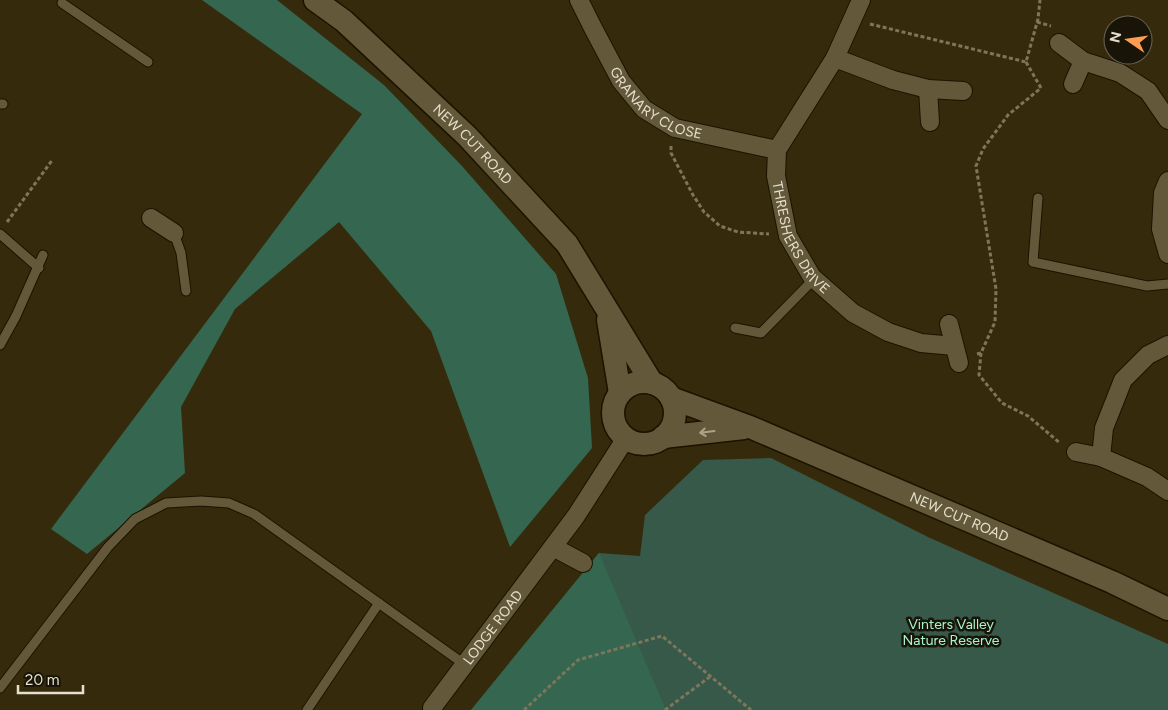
<svg xmlns="http://www.w3.org/2000/svg" width="1168" height="710" viewBox="0 0 1168 710" font-family="Figtree,sans-serif">
	<style>
		.green { fill: #365949 }
		.forest { fill: #356650 }
		.lines { fill: none; stroke-linecap: round; stroke-linejoin: round }
		.service-casing { stroke: #1b1300; stroke-width: 11 }
		.minor-casing { stroke: #1b1300; stroke-width: 20 }
		.tertiary-casing { stroke: #1b1300; stroke-width: 25 }
		.path { stroke: #7e765c; stroke-width: 3; stroke-dasharray: 4 2.5; stroke-linecap: butt }
		.service { stroke: #63593a; stroke-width: 9 }
		.minor { stroke: #63593a; stroke-width: 18 }
		.tertiary { stroke: #63593a; stroke-width: 22 }
		.oneway { stroke: #aaa38b }
		.labels { text-anchor: middle; stroke-width: 5; stroke-linejoin: round; paint-order: stroke }
		.street-label { font-size: 14px; fill: #e5dfce; stroke: #181407 }
		.park-label { font-size: 14px; fill: #a6f7d1; stroke: #181407 }
	</style>
	<rect width="100%" height="100%" fill="#352b0c"/>
	<path class="green" d="M771,458l157,79 240,107v66h-697l128,-157 41,3 5,-41 58,-55z"/>
	<g class="forest">
		<path d="M202,0h75l107,85 78,81 94,108 32,104 4,70 -82,99 -79,-216 -92,-109 -104,87 -54,98 4,66 -98,81 -36,-25 311,-415z"/>
		<path d="M599,553l67,157h-195z"/>
	</g>
	<g class="lines">
		<g class="service-casing">
			<g id="service">
				<path d="M62,3l86,59"/>
				<path d="M0,104h3"/>
				<path d="M1038,198l-5,64 114,24 21,-2"/>
				<path d="M174,233l7,20 5,38"/>
				<path d="M0,234l39,34"/>
				<path d="M735,328l26,5 53,-54"/>
				<path d="M0,345l16,-29 27,-61"/>
				<path d="M0,688l108,-141 27,-28 31,-16 35,-2 28,2 25,11 210,150"/>
				<path d="M307,710l72,-107"/>
			</g>
		</g>
		<g class="minor-casing">
			<g id="minor">
				<path id="s1" d="M579,0l14,28 28,53 23,28 31,19 102,22"/>
				<path id="s2" d="M861,0l-26,58 -58,92 -1,26 12,60 24,41 41,36 35,19 33,11 33,3"/>
				<path d="M1059,43l24,18 37,12 28,18 20,29"/>
				<path d="M835,58l58,22 35,9 35,2"/>
				<path d="M1073,84l10,-23"/>
				<path d="M928,89l2,33"/>
				<path d="M1168,181l-5,12 -2,36 7,25"/>
				<path d="M151,218l23,15"/>
				<path d="M949,324l10,39"/>
				<path d="M1076,452l25,5 46,20 21,14"/>
				<path d="M1101,457l3,-29 19,-48 25,-25 20,-10"/>
				<path d="M553,547l30,16"/>
				<path id="s3" d="M432,708l144,-192 50,-78"/>
			</g>
		</g>
		<g class="tertiary-casing">
			<g id="tertiary">
				<path id="s4" d="M315,0l29,21 123,115 100,108 85,139"/>
				<path d="M608,320l12,73"/>
				<circle cx="644" cy="413" r="31"/>
				<path id="s5" d="M671,398l79,29 362,155 56,27"/>
				<path d="M663,437l81,-9"/>
			</g>
		</g>
		<g class="path">
			<path d="M1037,22l14,4"/>
			<path d="M870,24l156,38 12,-43 2,-19"/>
			<path d="M671,146v7l22,42 11,17 16,14 18,6 31,2"/>
			<path d="M7,222l46,-63"/>
			<path d="M981,353l-2,22 23,28 26,13 32,27"/>
			<path d="M977,354l4,-1 14,-31 1,-33 -20,-123 7,-17 25,-34 33,-27 -15,-26"/>
			<path d="M524,710l54,-50 84,-24 89,74"/>
			<path d="M665,710l46,-34"/>
		</g>
		<use href="#service" class="service"/>
		<use href="#minor" class="minor"/>
		<use href="#tertiary" class="tertiary"/>
	</g>
	<defs><path id="oneway-shaft" d="M-6 0H5M1.5-3L5.5 0L1.5 3" fill="none" stroke-width="1.6" stroke-linecap="round" stroke-linejoin="round" transform="scale(1.25)"/></defs>
	<use class="oneway" href="#oneway-shaft" transform="translate(707 432) rotate(173)"/>
	<g class="labels">
		<g class="street-label">
			<text dy="5" stroke="none"><textPath href="#s1" startOffset="134">GRANARY CLOSE</textPath></text>
			<text dy="5" stroke="none"><textPath href="#s4" startOffset="214">NEW CUT ROAD</textPath></text>
			<text dy="5" stroke="none"><textPath href="#s2" startOffset="266">THRESHERS DRIVE</textPath></text>
			<text dy="5" stroke="none"><textPath href="#s5" startOffset="312">NEW CUT ROAD</textPath></text>
			<text dy="5" stroke="none"><textPath href="#s3" startOffset="101">LODGE ROAD</textPath></text>
		</g>
		<g class="park-label">
			<text x="951" y="629">Vinters Valley<tspan x="951" dy="16">Nature Reserve</tspan></text>
		</g>
	</g>
	<g transform="translate(1128 40) rotate(283)"><circle r="24" fill="#181407" stroke="#6a6557"/>
	<path d="M0-4L9 19L0 12L-9 19Z" fill="#fc9d53"/>
	<text y="-8" font-size="14" font-weight="bold" text-anchor="middle" fill="#e5dfce">N</text>
	</g>
	<path d="M18 685v8h65v-8" fill="none" stroke="#e5dfce" stroke-width="2.5"/>
	<text x="25" y="685" font-size="15" fill="#e5dfce" stroke="#181407" stroke-width="4" paint-order="stroke">20 m</text>
</svg>
